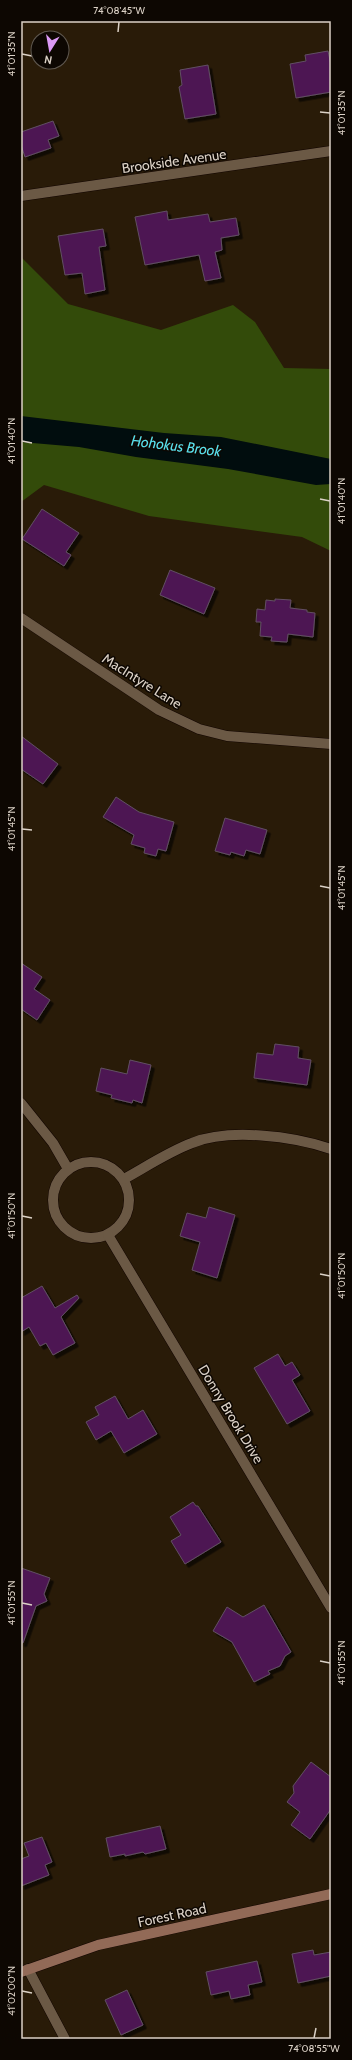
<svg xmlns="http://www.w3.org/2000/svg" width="352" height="2060" viewBox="0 0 352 2060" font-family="Cabin,sans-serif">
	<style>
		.forest { fill: #334b0a }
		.water { fill: #010d0e }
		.building { fill: #4d1753; stroke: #614f63; filter: url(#shadow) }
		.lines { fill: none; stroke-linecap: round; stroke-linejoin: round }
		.minor-casing { stroke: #120500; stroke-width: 11 }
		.tertiary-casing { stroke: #120500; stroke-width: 11 }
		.secondary-casing { stroke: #120500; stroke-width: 11 }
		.minor { stroke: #6b5945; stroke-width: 10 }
		.tertiary { stroke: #6b5945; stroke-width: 10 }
		.secondary { stroke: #926a57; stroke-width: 10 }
		.ticks { fill: none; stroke: #dbd1c6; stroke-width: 1.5 }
		.labels { text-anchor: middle; stroke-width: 3; stroke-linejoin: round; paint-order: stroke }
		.street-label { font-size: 14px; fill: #dbd1c6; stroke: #0d0702 }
		.water-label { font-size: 15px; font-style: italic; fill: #59dfeb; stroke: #0d0702 }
		.neatline { fill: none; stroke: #dbd1c6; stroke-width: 1.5 }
		.ticks-label { font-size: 10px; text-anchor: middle; fill: #dbd1c6 }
	</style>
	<defs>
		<filter id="shadow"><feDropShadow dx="3.5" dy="3.5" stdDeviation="0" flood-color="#0009"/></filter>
	</defs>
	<rect width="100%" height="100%" fill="#291b08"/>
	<path class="forest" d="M21,257l47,47 93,26 72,-25 22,17 29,46 47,1v182l-29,-14 -153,-21 -105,-31 -23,17z"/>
	<path class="water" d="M21,416l143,17 57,4 110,22v25l-15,1 -88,-16 -92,-12 -57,-10 -58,-5z"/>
	<g class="building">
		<path d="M328,51l3,14v27l-35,6 -6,-34 16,-3 -1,-6z"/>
		<path d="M208,65l8,49 -31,5 -6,-32 3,-2 -2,-15z"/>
		<path d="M53,121l6,15 -11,4 3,8 -26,9 -4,-12v-13z"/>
		<path d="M167,211l1,9 40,-6 2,8 26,-4 3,17 -18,3 1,12 -7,2 6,26 -16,3 -6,-26 -54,10 -10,-48z"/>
		<path d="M103,229l3,17 -7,1 6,43 -20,4 -3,-21 -17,2 -7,-39z"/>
		<path d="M42,509l37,24 -13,19 5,3 -7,11 -42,-27z"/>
		<path d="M170,570l45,18 -11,26 -44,-19z"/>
		<path d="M275,599l16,1 -1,8 17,2v2l8,1 -2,24 -25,-3 -1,8 -16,-1 1,-4 -12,-1 1,-14h-5l1,-13 8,1 1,-10 9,1z"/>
		<path d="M21,736l37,28 -15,20 -22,-15z"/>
		<path d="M116,797l23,15 35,10 -8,29 -8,-2 -2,7 -12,-3 1,-5 -14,-4 3,-9 -31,-18z"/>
		<path d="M225,818l42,12 -7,24 -14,-4 -2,6 -13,-4 -1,3 -15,-4z"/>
		<path d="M21,963l21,14 -8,12 16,11 -13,20 -16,-11z"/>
		<path d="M275,1044l24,3 -1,11 13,2 -4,25 -53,-7 3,-25 16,2z"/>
		<path d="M130,1060l21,5 -9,38 -9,-3 -1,3 -21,-5 1,-3 -16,-4 5,-23 26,6z"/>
		<path d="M209,1207l26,8 -18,63 -25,-8 8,-28 -20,-6 7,-23 19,5z"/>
		<path d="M42,1286l13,22 22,-13 2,3 -18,19 14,26 -22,12 -7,-12 -6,3 -11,-19 -8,5v-34z"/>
		<path d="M278,1354l7,12 7,-4 8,13 -8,5 18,31 -23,13 -33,-56z"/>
		<path d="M115,1396l13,23 15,-9 14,24 -33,19 -13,-22 -15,9 -10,-18 13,-7 -4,-8z"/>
		<path d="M193,1502l3,4h2l23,36 -36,22 -14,-23 10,-6 -11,-18z"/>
		<path d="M21,1568l29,10 -6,16 3,7 -11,5 -13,37h-2z"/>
		<path d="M264,1605l27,47 -6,4 -5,10 -12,5 2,3 -16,8 -22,-40 -19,-11 14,-24 16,10z"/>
		<path d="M311,1762l20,15v32l-21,30 -19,-14 9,-13 -13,-10 7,-9 -1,-7z"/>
		<path d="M160,1826l6,23 -21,5 -2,-2 -18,4v-2l-15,3 -4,-19z"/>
		<path d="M42,1837l10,25 -7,3 4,10 -28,11v-27l8,-3 -5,-13z"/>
		<path d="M313,1950l1,5 17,-3v24l-33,7 -6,-29z"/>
		<path d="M257,1961l5,21 -14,3 2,10 -19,4 -2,-8 -18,4 -5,-23z"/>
		<path d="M127,1990l16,35 -22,10 -16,-35z"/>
	</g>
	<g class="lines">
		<g class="minor-casing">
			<g id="minor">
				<path d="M21,618l138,92 40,19 28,7 104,8"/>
				<path d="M21,1103l32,40 15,26"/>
				<circle cx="91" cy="1200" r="38"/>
				<path d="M124,1179c22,-12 44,-27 68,-36 37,-15 101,-7 139,6"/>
				<path d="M108,1235l223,373"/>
				<path d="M28,1969l37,70"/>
			</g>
		</g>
		<g class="tertiary-casing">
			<path id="tertiary" d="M21,196l310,-45"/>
		</g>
		<g class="secondary-casing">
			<path id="secondary" d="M21,1972l77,-27 233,-51"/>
		</g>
		<use href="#minor" class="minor"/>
		<use href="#tertiary" class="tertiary"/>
		<use href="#secondary" class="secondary"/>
	</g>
	<path class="ticks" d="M118,32l1,-10M22,54l10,2M320,112l10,1M22,441l10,2M320,499l10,2M22,829l10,1M320,886l10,2M22,1216l10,2M320,1274l10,2M22,1603l10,2M320,1661l10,2M22,1991l10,2M314,2038l2,-10"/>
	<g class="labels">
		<g class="street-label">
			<text transform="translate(174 161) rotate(-8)" y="5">Brookside Avenue</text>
			<text transform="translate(142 681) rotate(32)" y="5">MacIntyre Lane</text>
			<text transform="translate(231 1414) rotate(59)" y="5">Donny Brook Drive</text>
			<text transform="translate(172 1915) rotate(-12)" y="5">Forest Road</text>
		</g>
		<g class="water-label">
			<text transform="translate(176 446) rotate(7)" y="5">Hohokus Brook</text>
		</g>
	</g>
	<rect width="352" height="2060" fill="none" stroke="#0d0702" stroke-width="44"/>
	<g transform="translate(50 50) rotate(191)"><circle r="19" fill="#0d0702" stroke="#5f5850"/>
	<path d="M0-3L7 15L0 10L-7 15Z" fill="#db99f5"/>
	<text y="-6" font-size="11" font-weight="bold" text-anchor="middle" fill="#dbd1c6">N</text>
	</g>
	<rect x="22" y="22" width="308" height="2016" class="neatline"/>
	<g class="ticks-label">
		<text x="119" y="14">74°08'45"W</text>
		<text transform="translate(11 54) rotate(-90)" y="4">41°01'35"N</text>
		<text transform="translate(341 113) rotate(-90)" y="4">41°01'35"N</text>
		<text transform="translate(11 441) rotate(-90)" y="4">41°01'40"N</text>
		<text transform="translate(341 501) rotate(-90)" y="4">41°01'40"N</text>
		<text transform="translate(11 829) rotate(-90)" y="4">41°01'45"N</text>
		<text transform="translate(341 888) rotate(-90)" y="4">41°01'45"N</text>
		<text transform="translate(11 1216) rotate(-90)" y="4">41°01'50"N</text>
		<text transform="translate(341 1276) rotate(-90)" y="4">41°01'50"N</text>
		<text transform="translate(11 1603) rotate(-90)" y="4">41°01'55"N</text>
		<text transform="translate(341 1663) rotate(-90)" y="4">41°01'55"N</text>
		<text transform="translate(11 1991) rotate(-90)" y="4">41°02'00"N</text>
		<text x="314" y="2052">74°08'55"W</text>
	</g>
</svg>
